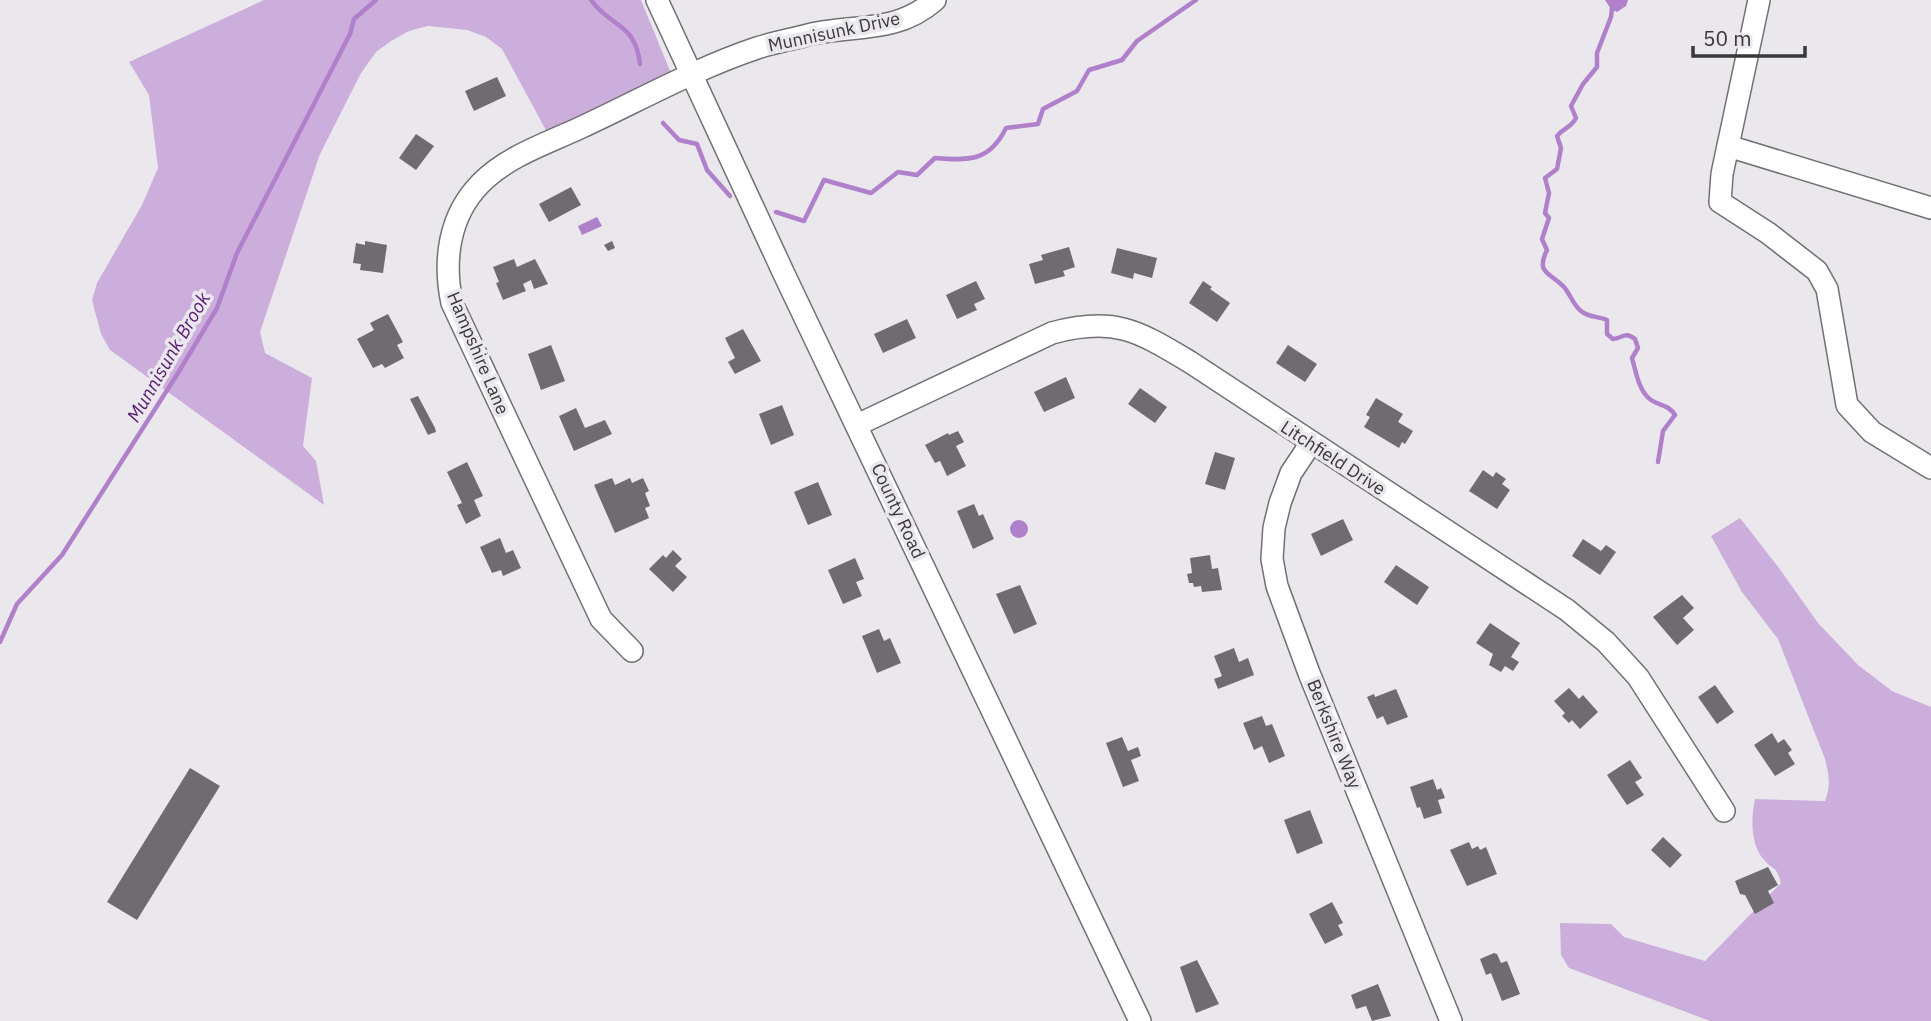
<svg xmlns="http://www.w3.org/2000/svg" width="1931" height="1021" viewBox="0 0 1931 1021" font-family="'IBM Plex Sans',sans-serif">
	<style>
		.green { fill: #ccaedd }
		.water { fill: #b080ca }
		.lines { fill: none; stroke-linecap: round; stroke-linejoin: round }
		.stream { stroke: #b080ca; stroke-width: 4.5 }
		.building { fill: #6f6c71 }
		.minor-casing { stroke: #737074; stroke-width: 24 }
		.minor { stroke: #fff; stroke-width: 21 }
		.labels { text-anchor: middle; stroke-width: 7; stroke-linejoin: round; paint-order: stroke }
		.street-label { font-size: 18px; fill: #383739; stroke: #ebe8ed }
		.water-label { font-size: 19px; font-style: italic; fill: #591b73; stroke: #ebe8ed }
	</style>
	<rect width="100%" height="100%" fill="#ebe8ed"/>
	<g class="green">
		<path d="M264,0h377l36,88 -128,48 -47,-87 -16,-12 -19,-7 -39,-4 -19,5 -18,10 -15,11 -15,21 -41,81 -60,178 5,21 47,25 -9,68 13,15 8,44 -214,-155 -9,-16 -9,-34 5,-17 45,-78 16,-37 -9,-73 -20,-33z"/>
		<path d="M1740,518l39,50 39,55 40,42 34,26 39,16v314h-221l-141,-53 -8,-13 -1,-32 51,1 13,13 81,24 76,-78c-5,-18 -7,-12 -17,-23 -14,-16 -13,-42 -9,-61l70,2c6,-15 4,-26 0,-42l-47,-120 -36,-47 -31,-56z"/>
	</g>
	<g class="water">
		<path d="M1605,0h23l-2,6 -9,6 -6,-3z"/>
		<path d="M597,217l5,9 -20,9 -4,-9z"/>
		<circle cx="1019" cy="529" r="9"/>
	</g>
	<g class="lines">
		<g class="stream">
			<path d="M591,0c20,28 44,22 49,64"/>
			<path d="M1613,0l-2,17 -14,36v14l-14,17 -12,22 5,12c-5,10 -13,10 -19,18l4,12 -4,21 -12,9 4,15 -4,20 4,5 -7,21 5,11c-11,22 1,22 15,35 8,7 10,19 19,26 8,7 18,5 26,9v14l6,5c10,-1 12,-8 22,0l3,9 -6,10c4,14 7,34 19,42 9,6 18,5 24,15l-12,16 -5,31"/>
			<path d="M663,123l16,17 18,4 10,26 23,26"/>
			<path d="M776,212l28,9 20,-41 47,13 27,-21 19,3 18,-17c34,3 55,3 71,-30l32,-4 5,-15 34,-18 12,-21 33,-10 15,-19 59,-41"/>
			<path d="M0,642l17,-38 45,-49 116,-182 39,-65 20,-55 113,-219 4,-15 22,-19"/>
		</g>
	</g>
	<g class="building">
		<path d="M497,77l9,19 -32,15 -9,-20z"/>
		<path d="M416,134l18,12 -18,24 -17,-12z"/>
		<path d="M571,187l10,18 -32,17 -10,-18z"/>
		<path d="M365,241l22,4 -4,28 -23,-3 1,-6 -8,-1 3,-20 9,2z"/>
		<path d="M612,241l3,7 -7,3 -4,-6z"/>
		<path d="M1069,247l6,20 -12,4 2,5 -30,8 -6,-20 14,-4 -2,-5z"/>
		<path d="M1117,248l40,10 -5,20 -18,-5 -1,6 -22,-6z"/>
		<path d="M514,259l3,8 18,-8 13,25 -14,5 -3,-9 -8,4 3,7 -23,9 -7,-17 3,-1 -6,-15z"/>
		<path d="M976,281l9,18 -11,5 3,6 -20,9 -11,-24z"/>
		<path d="M1203,281l9,6 -2,2 20,14 -13,19 -28,-19z"/>
		<path d="M388,314l15,28 -6,3 7,13 -19,10 -3,-4 -9,4 -16,-29 17,-9 -4,-7z"/>
		<path d="M907,319l9,19 -33,15 -9,-19z"/>
		<path d="M743,329l18,32 -26,13 -7,-12 7,-4 -10,-20z"/>
		<path d="M551,345l14,36 -24,9 -13,-36z"/>
		<path d="M1288,345l29,19 -12,18 -29,-19z"/>
		<path d="M1066,377l9,21 -31,14 -10,-20z"/>
		<path d="M1140,388l27,19 -12,16 -27,-19z"/>
		<path d="M418,396l17,32 1,4 -6,2 -2,1 -18,-36z"/>
		<path d="M1376,398l27,16 -5,8 15,9 -8,13 -3,-2 -3,6 -35,-21 6,-10 -4,-2z"/>
		<path d="M782,405l12,30 -23,10 -12,-31z"/>
		<path d="M576,408l9,20 20,-8 7,14 -38,17 -15,-35z"/>
		<path d="M958,431l6,11 -8,4 10,20 -19,10 -7,-15 -5,2 -10,-18 23,-12 1,2z"/>
		<path d="M1215,452l20,6 -10,32 -20,-6z"/>
		<path d="M467,462l16,34 -9,4 7,16 -15,8 -9,-19 5,-2 -15,-31z"/>
		<path d="M1483,470l10,7 3,-5 10,7 -4,5 8,6 -13,19 -28,-18z"/>
		<path d="M612,478l3,7 15,-7 2,5 11,-5 6,13 -4,2 5,13 -5,2 4,10 -34,15 -21,-48z"/>
		<path d="M818,482l14,33 -24,10 -14,-33z"/>
		<path d="M974,504l5,12 4,-2 11,25 -21,10 -16,-38z"/>
		<path d="M1343,519l10,21 -32,16 -10,-22z"/>
		<path d="M500,538l6,15 7,-3 8,18 -18,8 -2,-6 -9,3 -12,-26z"/>
		<path d="M1583,539l18,12 5,-6 10,7 -16,23 -28,-19z"/>
		<path d="M673,550l9,9 -7,7 12,11 -14,15 -24,-23 14,-14 3,3z"/>
		<path d="M1210,555l2,14 6,-1 4,22 -20,2 -1,-6 -7,1 -1,-4h-4l-2,-9 5,-1 -2,-15z"/>
		<path d="M855,558l9,21 -8,3 6,14 -19,8 -15,-34z"/>
		<path d="M1396,565l33,22 -12,18 -33,-23z"/>
		<path d="M1020,585l17,39 -23,10 -18,-40z"/>
		<path d="M1682,595l12,13 -11,10 11,12 -17,15 -24,-28z"/>
		<path d="M1490,623l30,20 -9,14 8,5 -6,9 -8,-5 -4,6 -12,-7 4,-11 -17,-11z"/>
		<path d="M879,629l5,12 6,-3 11,25 -24,10 -15,-37z"/>
		<path d="M1234,648l5,14 9,-4 6,17 -36,14 -4,-10 8,-3 -8,-20z"/>
		<path d="M1715,685l19,27 -17,12 -19,-27z"/>
		<path d="M1569,688l10,11 4,-4 15,17 -18,17 -8,-9 -3,3 -7,-7 3,-3 -11,-12z"/>
		<path d="M1396,689l12,28 -21,8 -4,-9 -6,3 -10,-22 7,-3 1,3z"/>
		<path d="M1262,716l4,10 6,-2 13,32 -16,7 -7,-17 -8,4 -11,-27z"/>
		<path d="M1772,733l6,10 6,-4 8,11 -4,3 7,11 -20,12 -21,-31z"/>
		<path d="M1122,737l6,14 10,-4 3,9 -10,4 8,21 -16,6 -17,-44z"/>
		<path d="M1630,760l12,18 -7,4 9,13 -17,10 -20,-30z"/>
		<path d="M190,768l30,18 -83,134 -30,-18z"/>
		<path d="M1433,779l4,11 4,-2 4,10 -7,2 4,13 -18,6 -4,-12 -3,1 -7,-21z"/>
		<path d="M1310,810l13,33 -26,11 -13,-34z"/>
		<path d="M1663,837l19,18 -12,13 -19,-18z"/>
		<path d="M1469,842l3,7 6,-3 2,4 6,-3 11,27 -30,12 -17,-36z"/>
		<path d="M1768,867l10,18 -10,6 6,12 -19,11 -10,-19 -5,-1 -5,-13z"/>
		<path d="M1332,902l11,21 -5,2 5,10 -18,9 -16,-30z"/>
		<path d="M1494,953l3,1 4,9 6,-2 13,33 -18,7 -11,-28 -5,2 -6,-16z"/>
		<path d="M1197,960l22,44 -23,9 -16,-46z"/>
		<path d="M1378,984l13,32 -19,5 -6,-15 -10,3 -5,-14z"/>
	</g>
	<g class="lines">
		<g class="minor-casing">
			<g id="minor">
				<path d="M657,0l127,274 356,747"/>
				<path d="M1759,0l-37,174 -2,28 48,31 49,38 10,18 20,116 25,27 59,36"/>
				<path d="M1728,146l203,62"/>
				<path d="M857,425l195,-92c63,-17 86,-2 138,29l377,248 39,32 32,35 86,134"/>
				<path d="M1311,443l-20,30 -11,30 -6,25 -2,31 5,27 32,87 142,348"/>
				<path d="M632,651l-31,-32 -149,-316c-9,-43 -3,-87 28,-119 27,-28 68,-41 102,-57 58,-27 115,-59 175,-79 15,-5 31,-8 47,-12 46,-13 90,0 131,-36"/>
			</g>
		</g>
		<use href="#minor" class="minor"/>
	</g>
	<g class="labels">
		<g class="street-label">
			<text transform="translate(834 32) rotate(-12)" y="6">Munnisunk Drive</text>
			<text transform="translate(478 353) rotate(67)" y="6">Hampshire Lane</text>
			<text transform="translate(1333 458) rotate(33)" y="6">Litchfield Drive</text>
			<text transform="translate(898 511) rotate(65)" y="6">County Road</text>
			<text transform="translate(1334 734) rotate(68)" y="6">Berkshire Way</text>
		</g>
		<g class="water-label">
			<text transform="translate(168 357) rotate(-60)" y="7">Munnisunk Brook</text>
		</g>
	</g>
	<path d="M1693 46v10h112v-10" fill="none" stroke="#383739" stroke-width="3.5"/>
	<text x="1703" y="46" font-size="21" fill="#383739" stroke="#ebe8ed" stroke-width="5" paint-order="stroke">50 m</text>
</svg>
